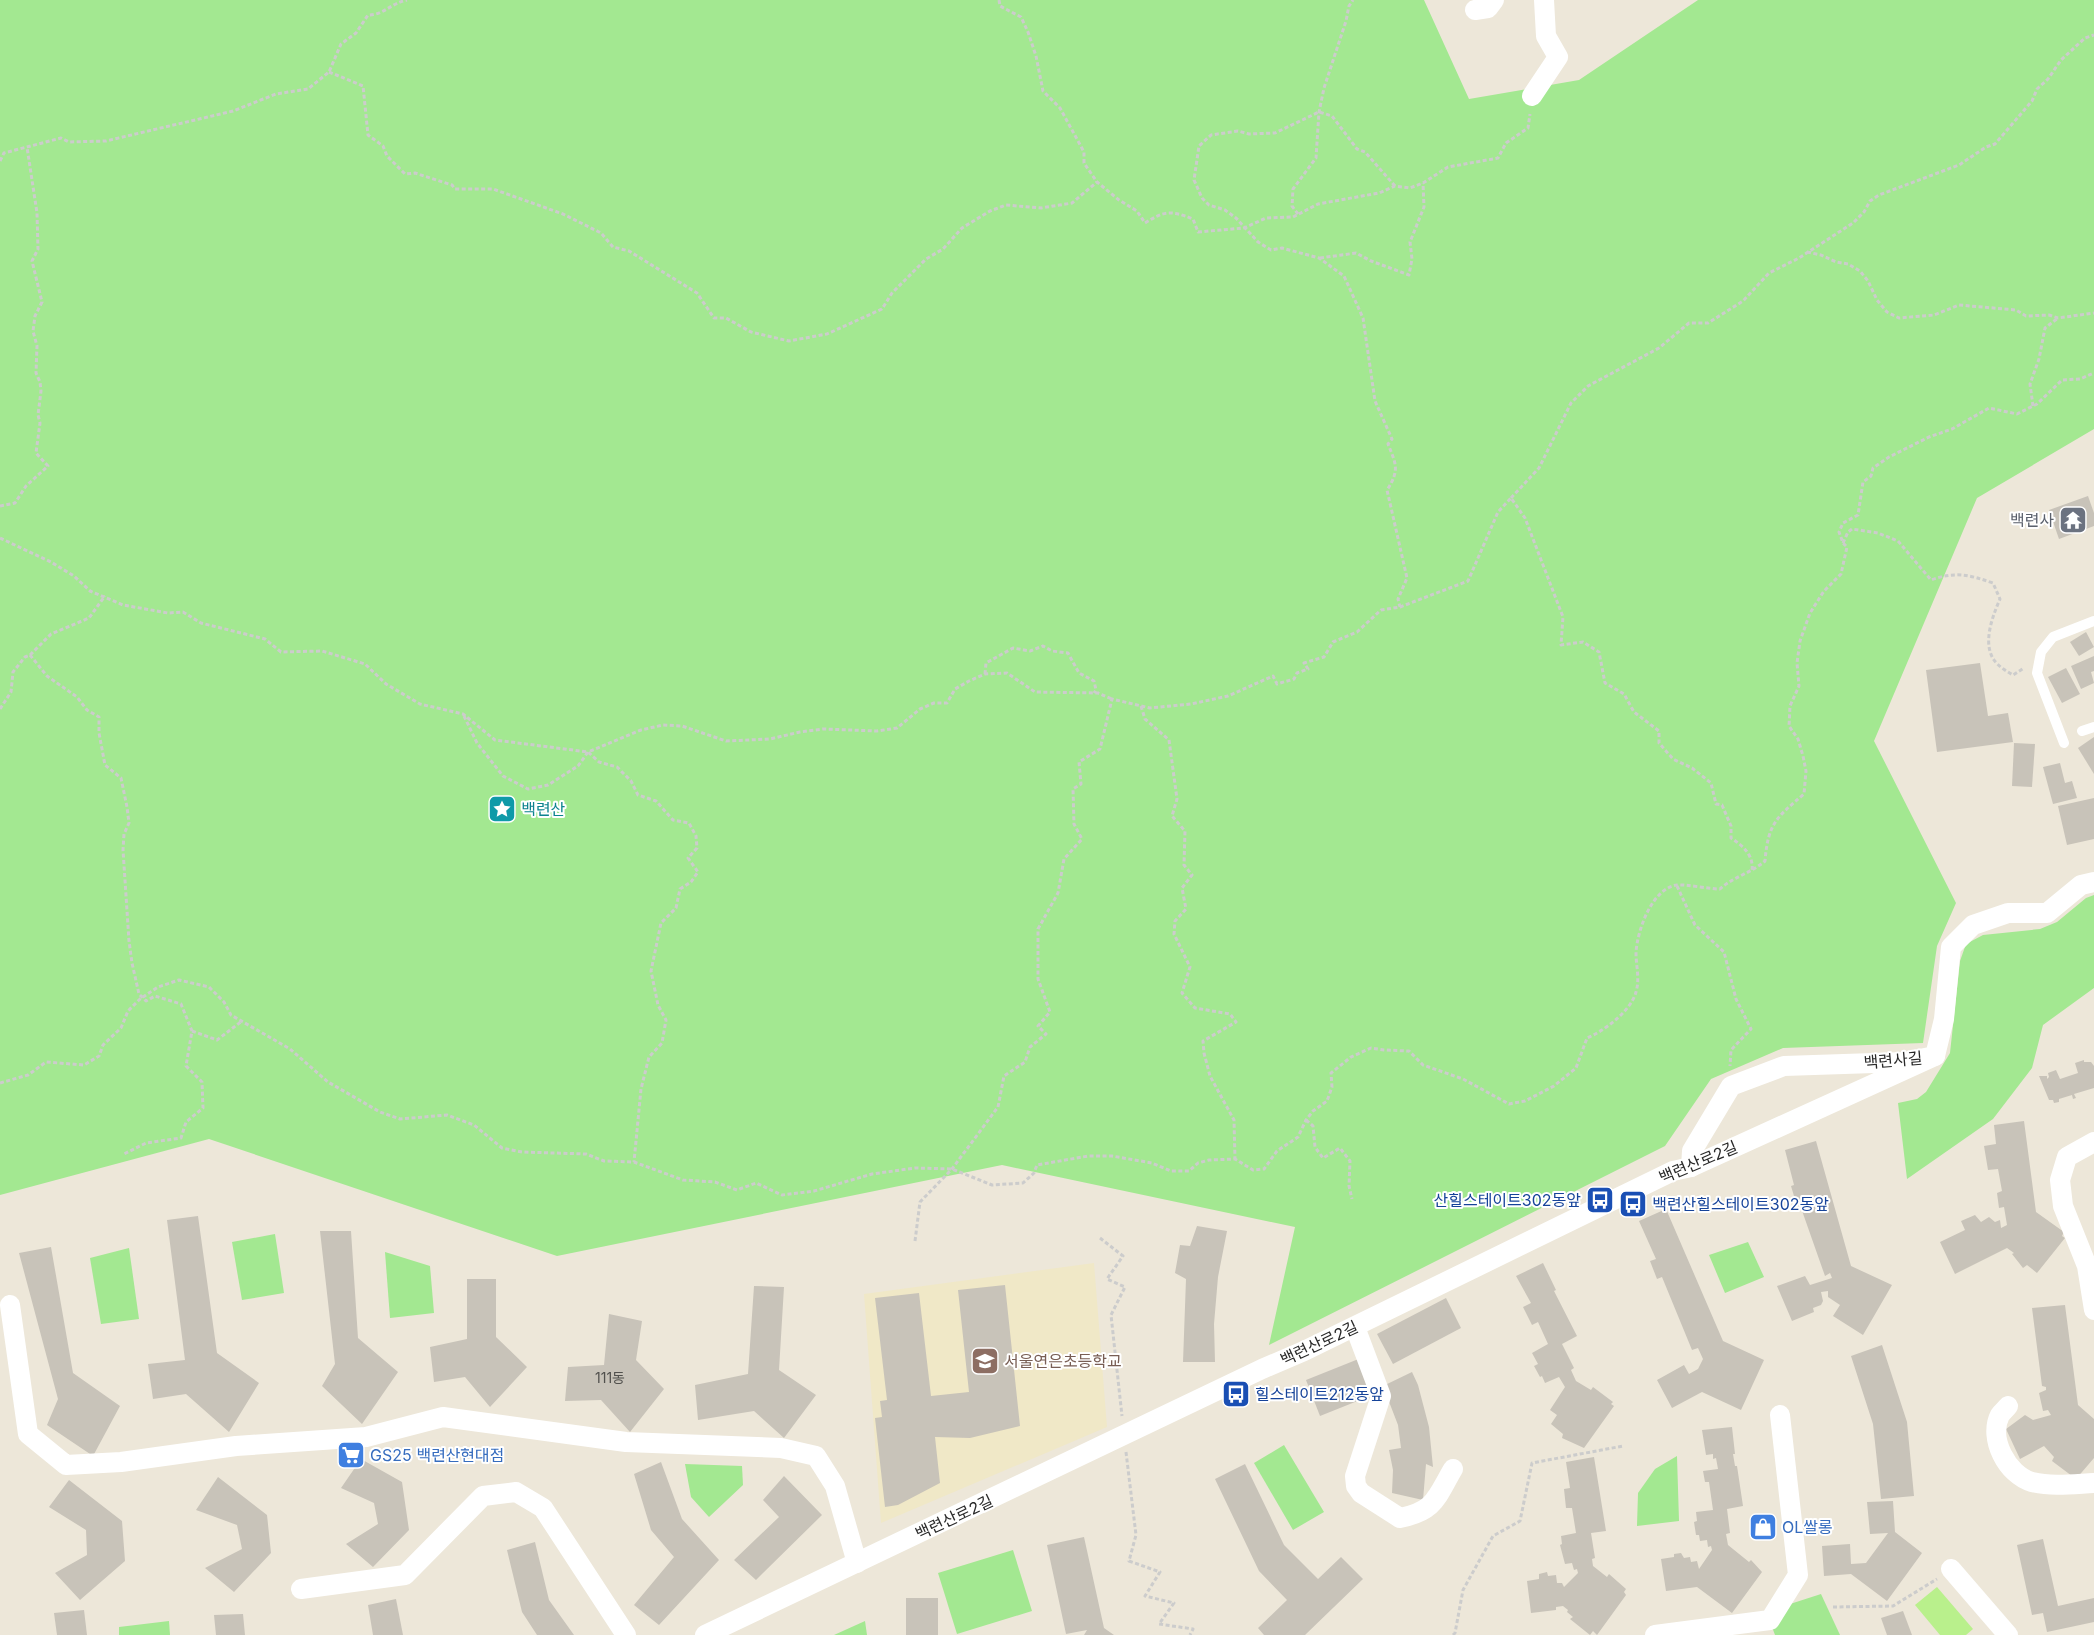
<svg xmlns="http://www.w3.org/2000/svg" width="2094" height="1635" viewBox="0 0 2094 1635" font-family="Inter,'Noto Sans KR',sans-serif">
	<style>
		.education { fill: #f0e8c7 }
		.green { fill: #a3e891 }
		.pitch { fill: #b9f08c }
		.building { fill: #c8c3b9 }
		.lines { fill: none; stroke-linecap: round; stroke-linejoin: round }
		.path { stroke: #ccc; stroke-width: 3; stroke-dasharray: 4 2.5; stroke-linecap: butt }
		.lane { stroke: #fff; stroke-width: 10 }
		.street { stroke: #fff; stroke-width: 20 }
		.labels { text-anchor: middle; stroke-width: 4; stroke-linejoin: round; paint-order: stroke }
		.number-label { font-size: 14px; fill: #51504d }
		.worship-label { font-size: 16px; fill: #5b616d; stroke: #fff; text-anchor: end }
		.culture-label { font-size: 16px; fill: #0d838f; stroke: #fff; text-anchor: start }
		.street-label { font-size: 16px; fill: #292929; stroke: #fff }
		.transit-label { font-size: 16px; fill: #164399; stroke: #fff; text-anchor: start }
		.education-label { font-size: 16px; fill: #785e54; stroke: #fff; text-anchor: start }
		.shop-label { font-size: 16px; fill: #366cbe; stroke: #fff; text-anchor: start }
	</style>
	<rect width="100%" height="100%" fill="#ede7d9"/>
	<path class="education" d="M1094,1263l13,164 -226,96 -17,-229z"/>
	<g class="green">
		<path d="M0,0h1424l45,99 110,-19 119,-80h396v429l-117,69 -103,243 82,162 -19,43 -14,97 -140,5 -72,31 -46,67 -396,199 26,-118 -293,-62 -445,91 -348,-117 -209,56z"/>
		<path d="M2094,895v93l-51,37 -11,43 -39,51 -86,60 -9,-76 19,-4 9,-7 24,-39 10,-92 6,-17 17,-9 57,-6 17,-7 29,-24z"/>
		<path d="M275,1234l9,59 -42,7 -10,-58z"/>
		<path d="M1748,1242l16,35 -39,16 -16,-38z"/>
		<path d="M129,1248l10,71 -38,5 -11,-66z"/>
		<path d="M385,1252l45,14 4,47 -44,5z"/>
		<path d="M1284,1445l40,67 -31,18 -39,-67z"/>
		<path d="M1677,1456l2,65 -42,5 1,-33 17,-24z"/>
		<path d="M685,1464l57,2 1,19 -34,32 -18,-20z"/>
		<path d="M1013,1550l19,61 -75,23 -19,-61z"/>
		<path d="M1821,1594l19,41h-65l-3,-8 15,-22z"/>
		<path d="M169,1621l1,14h-51v-8z"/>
		<path d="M865,1621l2,14h-33z"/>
	</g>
	<path class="pitch" d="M1937,1587l36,42 -7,6h-26l-25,-30z"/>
	<g class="building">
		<path d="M2088,496l6,17v13l-35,13 -10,-29z"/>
		<path d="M2086,632l8,15 -15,9 -9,-14z"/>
		<path d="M2094,656v15l-3,1 3,11 -13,6 -10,-23z"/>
		<path d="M1980,663l8,53 20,-3 5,29 -76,10 -11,-82z"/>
		<path d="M2066,668l14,26 -18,9 -14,-26z"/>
		<path d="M2094,737v37l-16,-26z"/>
		<path d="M2014,743l21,1 -3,43 -20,-1z"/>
		<path d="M2060,763l5,20 7,-2 5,17 -24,6 -10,-37z"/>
		<path d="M2094,798v41l-27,6 -9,-39z"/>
		<path d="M2084,1060v2h7l3,4v22l-20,6 2,4 -3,1 -1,-4 -13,4v3l-5,1 -1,-3h-4l-10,-24h8v3l2,-2 -1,-4 8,-3 4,9 18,-6 -3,-10z"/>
		<path d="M2024,1121l12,91 28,20 -2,4 3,2 -28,35 -10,-8 -4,3 -11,-14 2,-1 -7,-5 -52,26 -15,-32 25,-12 -4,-9 14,-6 6,7 8,-5 6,5 5,-2 1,8 6,-3 -3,-18 -5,1 -2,-15 5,-2 -4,-22 -10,1 -4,-24 12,-2 -2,-19z"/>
		<path d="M1816,1141l35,125 41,19 -29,50 -30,-19 7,-11 -12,-8v-6l-7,1 2,9 -2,4 -8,3 1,4 -22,9 -15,-35 28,-10 5,9 22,-7 -2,-5 -5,3 -25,-71 -3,1 -6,-20 3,-1 -9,-35z"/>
		<path d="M1666,1209l57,132 41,19 -23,50 -39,-18 -30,16 -15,-28 27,-15 5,9 9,-5 5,-10 -5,-11 -6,2 -30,-73 -5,2 -7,-18 6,-2 -17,-38z"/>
		<path d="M198,1216l19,137 42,30 -30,49 -43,-38 -33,5 -5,-35 37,-4 -18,-140z"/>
		<path d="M1197,1226l30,5 -9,46 -4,47 1,38h-32l3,-83 -11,-6 5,-28 10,1z"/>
		<path d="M320,1231h31l7,107 40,34 -36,52 -40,-38 13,-22z"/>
		<path d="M51,1247l22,126 47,33 -27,50 -46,-31 11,-26 -39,-146z"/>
		<path d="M1543,1263l13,27 -2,1 23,45 -15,8 12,24 -3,2 5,11 15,9 2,-3 20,15 -2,2 3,2 -30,42 -22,-10 1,-4 -12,-10 6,-9 -7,-5 15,-23 -6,-10 -14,6 -3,-7 -2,1 -6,-11 4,-2 -6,-11 16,-9 -10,-22 -6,3 -9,-18 8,-4 -15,-27z"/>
		<path d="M467,1279h29v58l31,30 -37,40 -25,-30 -31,5 -4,-35 37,-8z"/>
		<path d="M1005,1285l15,141 -50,12 -35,-1 5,46 -42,22 -13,2 -10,-89 7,-1 -2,-16 7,-1 -12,-102 44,-5 12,103 38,-4 -11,-102z"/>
		<path d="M754,1286l30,1 -5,83 37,25 -32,43 -30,-27 -56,9 -3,-35 53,-11z"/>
		<path d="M1446,1298l15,30 -68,36 -16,-30z"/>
		<path d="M2065,1305l13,100 16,14v39l-18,21 -24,-18 2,-4 -10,-11 -24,13 -14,-30 19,-14 8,5 18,-5 -3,-5 -5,1 -4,-18 7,-3v-3l-4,-1 -10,-78z"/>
		<path d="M609,1314l33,7 -6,39 28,29 -34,43 -29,-32 -36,1 3,-34 36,-2z"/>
		<path d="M1882,1345l25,77 7,74 -33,3 -8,-75 -22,-68z"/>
		<path d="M1361,1358l14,36 -55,22 -14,-36z"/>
		<path d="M1412,1372l6,13 11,42 4,40 -7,-3 -3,36 -31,-7 1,-23 -4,-20 12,-2 -3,-23 -15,-39z"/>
		<path d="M1732,1427l3,27h-2l2,12h2l6,40 -16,3 3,24 -4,1 2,11 21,17 2,-2 11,12 -30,41 -35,-26 -31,4 -5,-32 13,-2v-3l7,-1 3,5 6,-1 1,5 6,-1 2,8 13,-19 -1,-4 -3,1 -1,-7 -7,1 -1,-6h-3l-2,-13 3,-1 -1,-9 17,-2 -4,-28h-4l-2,-11 15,-2 -2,-11 -3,1v-5l-7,1 -4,-25z"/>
		<path d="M1594,1457l12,74 -15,2 4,25 -3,1 1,7 14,11 2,-3 17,15 -2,3 2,3 -29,40 -4,-4 -3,4 -20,-16 3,-2 -6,-5 1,-2 -5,-4 -7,1v3l-25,3 -4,-32 12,-2v-5l8,-2 1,4 8,-1 1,8h5l2,4 14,-14 -1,-4 -3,1 -2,-7 -7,1 -5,-19 2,-1 -1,-8 15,-3 -4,-25h-6l-2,-19 6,-1 -4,-26z"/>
		<path d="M361,1459l41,23 7,48 -36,37 -27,-23 32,-20 -4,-21 -33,-15z"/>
		<path d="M661,1462l21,57 37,41 -60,65 -25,-20 40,-48 -23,-27 -17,-56z"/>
		<path d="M1245,1464l39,81 34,34 23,-22 22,22 -58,56h-41l-6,-7 29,-28 -28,-29 -44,-92z"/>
		<path d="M784,1476l38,39 -66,65 -22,-20 45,-43 -16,-17z"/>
		<path d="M218,1477l49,38 4,38 -37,39 -29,-24 37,-19 -5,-24 -41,-15z"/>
		<path d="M69,1480l53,41 3,40 -45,39 -25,-27 32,-18 -1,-25 -37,-23z"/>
		<path d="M1893,1501l2,31 27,21 -35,48 -36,-27 -27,2 -2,-30 28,-2 1,20 15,-1 22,-30 -18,1 -3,-32z"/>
		<path d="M1084,1537l20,91 10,7h-30l3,-5 -21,4 -19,-89z"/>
		<path d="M2043,1539l15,67 36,-8v24l-47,10 -4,-19 -11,2 -15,-70z"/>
		<path d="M535,1542l14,58 25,35h-37l-15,-23 -15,-62z"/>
		<rect x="906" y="1598" width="32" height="37"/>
		<path d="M396,1599l7,36h-30l-5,-30z"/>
		<path d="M84,1610l3,25h-30l-3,-22z"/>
		<path d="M1903,1611l9,24h-25l-6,-17z"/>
		<path d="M243,1614l2,21h-29l-2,-20z"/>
	</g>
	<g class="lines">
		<g class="path">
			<path d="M999,0l1,6 21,11 7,15 8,24 7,35 17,17 24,44v11l13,19 22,18 18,11 8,12c19,-12 26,-13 48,-4l5,13 46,-4 22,-10 27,-1 25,-13 61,-11 16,-7 15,2 13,-5 25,-16 50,-9 8,-15 22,-15 2,-14"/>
			<path d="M329,72l34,14 5,49 15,11 4,10 18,18 10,-1 37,12 3,4h38l70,25 38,19 12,14 16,4 68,42 17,25h12l25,14 38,9 38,-7 55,-25 10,-16 34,-34 17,-10 19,-21 28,-17 16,-6 35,3 31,-5 25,-21"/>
			<path d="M0,161l4,-8 57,-15 8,4 37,-1 127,-30 43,-17 32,-5 21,-17 12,-28 15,-11 12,-18c16,0 23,-12 39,-15"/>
			<path d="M1395,186l-30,-34 -8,-3 -25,-33 -13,-4 -44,21 -26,1 -11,-3 -27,4 -12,11 -5,34 8,18 7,7 16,5 11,8 22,24 13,8 11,-2 37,10 25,18 19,42 12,83 17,38 -4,5c8,20 12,26 -1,46l20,88 -9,21 2,8"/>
			<path d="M1298,214l-6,-8 1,-17 23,-31 3,-46 5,-24 22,-67 3,-15 4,-6"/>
			<path d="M1807,252l14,3 15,7 12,2 12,7 8,10 9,19 10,12 12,6 35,-3 25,-10 57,5 10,6 23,-1 9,3 36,-5"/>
			<path d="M1320,258l36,-5 15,8 38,14 3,-16 -2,-17 14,-35 -1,-24"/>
			<path d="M2033,406l-3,-22 9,-25 6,-31 13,-10"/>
			<path d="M1511,498l28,-30 32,-65 17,-17 71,-38 30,-25h19l35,-22 26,-28 30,-15 54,-35 11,-11 6,-11 9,-6 80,-30 27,-18 9,-3 37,-43 5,-12 11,-10 13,-19 24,-22 9,-3"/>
			<path d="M0,506l15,-3 11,-17 22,-20 -12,-13 4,-30 -2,-8 3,-24 -1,-9 -4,-9 1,-27 -4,-15 2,-15 7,-14 -10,-41 6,-12 -1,-36 -10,-66"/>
			<path d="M0,538l51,24 23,14 16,15 33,14 45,8 15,-1 18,11 64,16 16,13 41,-1 43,13 21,20 34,20 43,10 32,26 93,12 11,10 18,5 14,14 7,14 18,6 17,19 16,3 7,13 1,12 -9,10 10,14 -7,10 -11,7 -4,19 -15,15 -10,48 7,34 8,15 -4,23 -13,14 -8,32 -7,73"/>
			<path d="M1843,543l5,-11 4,-3 26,4 20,8 33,39c24,-9 39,-5 62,3l7,16c-7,16 -18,44 -6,61 4,6 12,11 19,15l11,-7"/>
			<path d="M30,655l17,21 30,21 10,13 12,7v16l6,32 16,13 6,29 2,16 -5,11 -1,16 6,91 3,22 7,31 7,7 9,-5 26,8 11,27 -6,35 16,16 1,26 -17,14 -5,16 -35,5 -22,11"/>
			<path d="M985,674l1,-11 27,-15 17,3 13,-5 9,5 16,2 11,20 15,8 2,9 -2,3"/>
			<path d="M1141,706l4,13 24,21 8,59 -5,17 13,15 -1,34 8,10 -10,13 4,21 -11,12 -1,13 16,33 -8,26 13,15 35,6 6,8 -33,19 1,12 6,23 24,44 1,39"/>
			<path d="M0,709l11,-17 2,-20 12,-15 5,-2 21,-21 38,-16 16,-22"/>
			<path d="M464,716l13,27 26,33 25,13 20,-4 30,-19 10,-14 53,-22 22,-5 19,1 44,15 44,-2 30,-7 23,-3 54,2 20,-3 23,-19 14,-6h13l8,-14 14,-8 16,-7 22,-1 28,19 63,1 14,6"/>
			<path d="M1677,886l18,39 29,27 12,47 15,30 -20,21 -1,16"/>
			<path d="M192,1031l25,9 25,-19"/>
			<path d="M0,1083l28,-8 18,-13 38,3 15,-9 4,-11 18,-17 7,-17 12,-12 18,-12 21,-7 30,7 15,15 7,13 59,34 38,33 52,30 20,7 47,-4 27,10 28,23 20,4 64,2 18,7 30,1 49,18 32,2 22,8 19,-7 26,12 32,-4 58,-17 43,-6 37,1 40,16 31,-2 11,-10 3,-8 51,-9h24l40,7 19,8h18l9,-8 11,-3 26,-1 18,11 11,-1 13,-18 21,-14 8,-17 7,-9 14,-10 5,-14 -1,-14 20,-16 20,-9 13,2 25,1 14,14 40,14 46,25 16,-3 29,-15 22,-18 11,-30c17,-7 44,-27 49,-46 4,-13 0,-26 0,-39 1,-22 16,-65 41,-68 8,-1 32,4 43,4 13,-12 31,-16 45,-28 3,-38 12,-44 39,-67l2,-23 -3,-15 -5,-17 -9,-13 1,-20 9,-20 -2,-23 3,-22 10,-28 14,-22 17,-17 6,-27 -4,-4 -4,-11 4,-9 15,-8 5,-33 8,-6 2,-8 16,-11 40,-20 23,-8 37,-21 28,6 20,-10 25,-24 18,-1 14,-6"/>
			<path d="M1306,1120l7,6 2,21 8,11 17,-10 10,13 -1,25 3,13"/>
			<path d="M1100,1238l23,18 -16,23 18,8 -14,28 11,101"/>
			<path d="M915,1241l5,-39 32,-33 46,-62 6,-31 21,-14 5,-15 16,-13 -8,-8 12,-14 -12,-33v-50l20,-36 6,-34 18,-20 -8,-15 -1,-35 8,-5 -2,-22 21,-13 12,-50 38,9 41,-4 37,-8 45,-20 4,8 17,-5 3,-6 11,-4 -4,-6 20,-6 9,-15 24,-10 24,-22 19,-3 68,-26 30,-69 13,-14 14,20 38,99 -2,28 22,-3 16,10 6,31 19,11 10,18 25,19v12l14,16 19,9 19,15 5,21 6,1 9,21v12c12,8 23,17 21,33"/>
			<path d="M1126,1452l10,83 -7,26 31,11 -15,24 29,7 -15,21 34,5 -3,6"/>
			<path d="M1833,1607l60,-1 44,-27"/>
			<path d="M1453,1635l2,-2 8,-43 30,-54 27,-15 12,-58 91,-17"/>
		</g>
		<g class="lane">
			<path d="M2082,731l12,-4"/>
			<path d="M2064,743l-27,-70 4,-21 12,-15 41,-16"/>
		</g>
		<g class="street">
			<path d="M1475,10l13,-2 6,-8"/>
			<path d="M1532,96l26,-39 -12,-21 -2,-36"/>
			<path d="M2094,1142l-27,15 -7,23 3,26 24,60 7,44"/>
			<path d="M1691,1167l1,-16 39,-65 53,-20 120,-4 31,-6 9,-37 7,-72 22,-22 35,-12h39l34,-28 13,-3"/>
			<path d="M10,1305l18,129 38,31 55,-3 115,-16 130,-9 77,-20 183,25 155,6 35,8 19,30 22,77"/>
			<path d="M1355,1327l26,69 -26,80 1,10 5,7 39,25c35,-7 36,-20 53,-49"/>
			<path d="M2008,1406c-2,3 -6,6 -8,9 -12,23 7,60 32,67 20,5 42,2 62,1"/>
			<path d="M1951,1569l57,66"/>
			<path d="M301,1589l104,-14 78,-79 33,-4 27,16 83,127"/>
			<path d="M705,1635l557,-266 42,-18 369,-180 18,-4 244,-111"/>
			<path d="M1655,1635l115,-15 28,-45 -18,-160"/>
		</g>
	</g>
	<defs>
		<g id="temple-square" transform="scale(1.4375)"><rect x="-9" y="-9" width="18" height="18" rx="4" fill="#6b7280" stroke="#fff"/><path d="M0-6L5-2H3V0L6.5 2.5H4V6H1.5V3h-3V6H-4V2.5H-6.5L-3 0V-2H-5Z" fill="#fff"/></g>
		<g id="sight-square" transform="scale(1.4375)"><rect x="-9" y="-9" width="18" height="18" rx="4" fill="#0f9aa8" stroke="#fff"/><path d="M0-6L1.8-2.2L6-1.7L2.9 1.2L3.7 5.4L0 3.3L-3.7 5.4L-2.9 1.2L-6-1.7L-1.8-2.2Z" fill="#fff"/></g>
		<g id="bus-square" transform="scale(1.4375)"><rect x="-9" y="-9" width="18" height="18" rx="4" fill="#1a4fb4" stroke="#fff"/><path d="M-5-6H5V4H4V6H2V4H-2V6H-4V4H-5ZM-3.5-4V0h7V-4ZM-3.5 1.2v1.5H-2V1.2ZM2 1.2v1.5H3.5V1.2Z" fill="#fff"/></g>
		<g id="school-square" transform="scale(1.4375)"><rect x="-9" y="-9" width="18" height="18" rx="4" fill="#8d6e63" stroke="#fff"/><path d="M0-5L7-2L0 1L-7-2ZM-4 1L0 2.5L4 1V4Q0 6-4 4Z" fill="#fff"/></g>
		<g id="supermarket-square" transform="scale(1.4375)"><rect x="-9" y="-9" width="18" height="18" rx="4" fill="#3f7fe0" stroke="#fff"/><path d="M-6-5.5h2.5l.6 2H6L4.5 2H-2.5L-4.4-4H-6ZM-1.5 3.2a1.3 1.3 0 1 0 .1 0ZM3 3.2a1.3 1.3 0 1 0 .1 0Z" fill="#fff"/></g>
		<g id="shop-square" transform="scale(1.4375)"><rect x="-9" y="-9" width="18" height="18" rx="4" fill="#3f7fe0" stroke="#fff"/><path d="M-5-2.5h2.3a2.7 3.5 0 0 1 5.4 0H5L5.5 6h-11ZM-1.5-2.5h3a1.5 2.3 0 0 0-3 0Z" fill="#fff"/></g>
	</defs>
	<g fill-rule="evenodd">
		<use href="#temple-square" x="2073" y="520"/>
		<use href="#sight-square" x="502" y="809"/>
		<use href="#bus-square" x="1600" y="1200"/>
		<use href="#bus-square" x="1633" y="1204"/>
		<use href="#school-square" x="985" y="1361"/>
		<use href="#bus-square" x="1236" y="1394"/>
		<use href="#supermarket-square" x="351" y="1455"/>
		<use href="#shop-square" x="1763" y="1527"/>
	</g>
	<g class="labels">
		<g class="number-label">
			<text x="610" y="1383">111동</text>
		</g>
		<g class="worship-label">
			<text x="2054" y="526">백련사</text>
		</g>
		<g class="culture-label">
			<text x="521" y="815">백련산</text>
		</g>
		<g class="street-label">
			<text transform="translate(1893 1060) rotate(-5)" y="6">백련사길</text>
			<text transform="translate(1698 1162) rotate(-23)" y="6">백련산로2길</text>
			<text transform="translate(1319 1343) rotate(-25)" y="6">백련산로2길</text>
			<text transform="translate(954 1517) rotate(-25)" y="6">백련산로2길</text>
		</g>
		<g class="transit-label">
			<text x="1581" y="1206" text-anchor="end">산힐스테이트302동앞</text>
			<text x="1652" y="1210">백련산힐스테이트302동앞</text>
			<text x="1255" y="1400">힐스테이트212동앞</text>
		</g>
		<g class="education-label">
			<text x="1004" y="1367">서울연은초등학교</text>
		</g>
		<g class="shop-label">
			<text x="370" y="1461">GS25 백련산현대점</text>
			<text x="1782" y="1533">OL쌀롱</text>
		</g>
	</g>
</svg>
